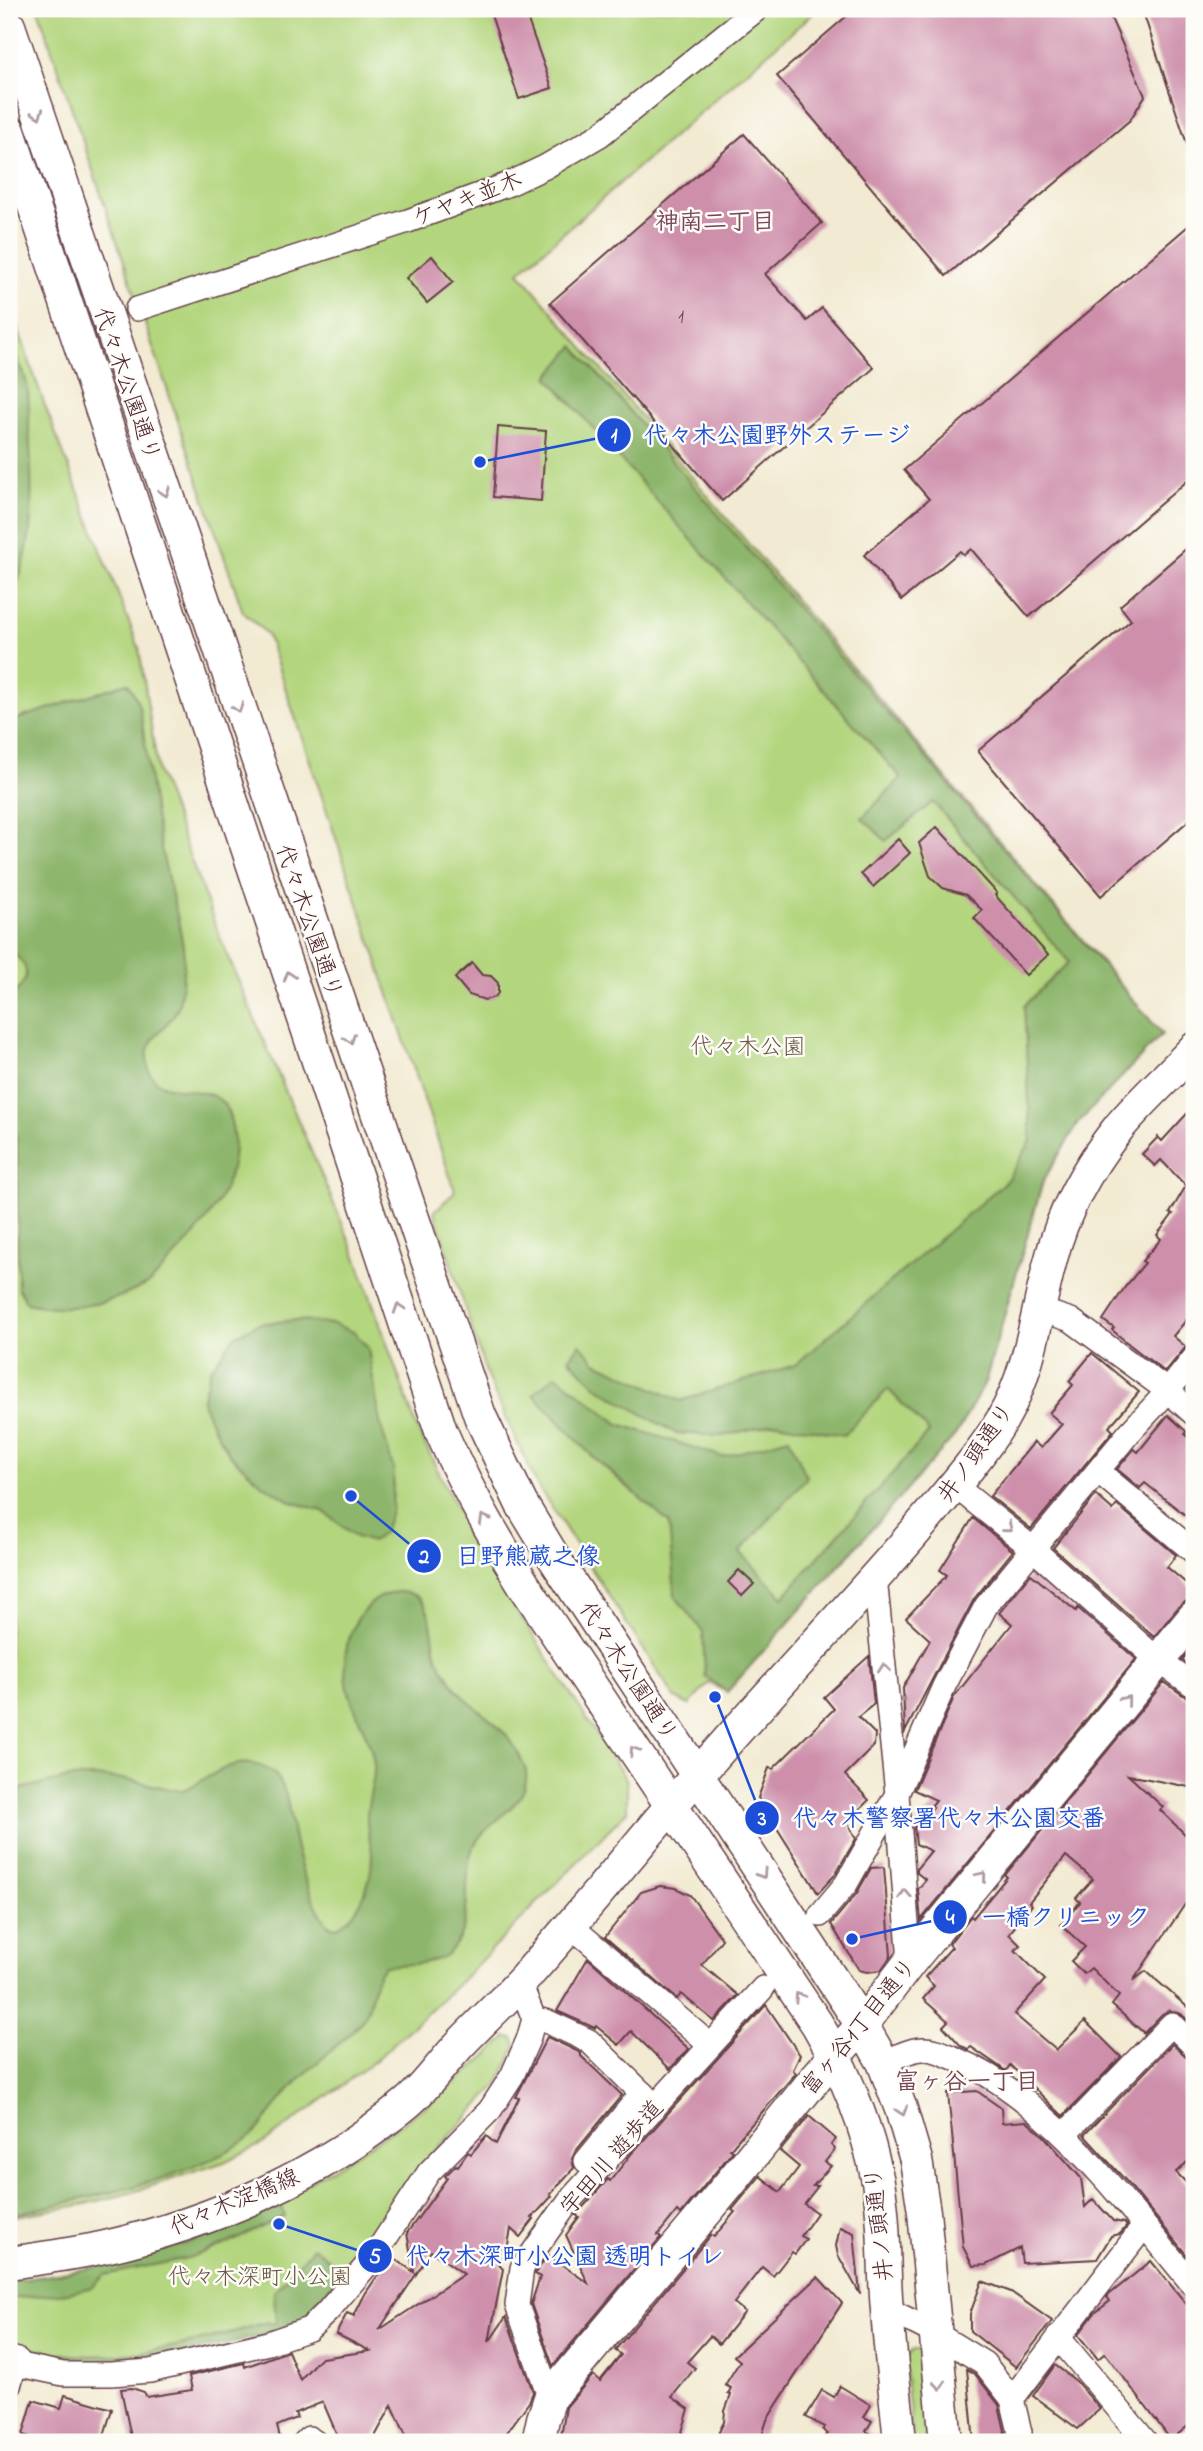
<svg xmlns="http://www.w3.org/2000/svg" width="1203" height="2451" viewBox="0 0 1203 2451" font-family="'Indie Flower','Klee One',sans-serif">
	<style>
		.green { fill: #b2d57d; stroke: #7e7a54; stroke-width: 2 }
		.forest { fill: #8db66c; stroke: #6c6a4c; stroke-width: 2 }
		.building { fill: #ce8fab; fill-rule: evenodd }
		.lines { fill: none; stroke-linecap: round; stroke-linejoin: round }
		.street-casing { stroke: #633d44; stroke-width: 26 }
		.secondary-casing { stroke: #633d44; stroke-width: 35 }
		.street { stroke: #fff; stroke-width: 23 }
		.secondary { stroke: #fff; stroke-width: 32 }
		.oneway { stroke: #ae9aa0 }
		.labels { text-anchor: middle; stroke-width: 5; stroke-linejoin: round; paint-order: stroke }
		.number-label { font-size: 19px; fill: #6b3b4b }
		.street-label { font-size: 23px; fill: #4a1f2b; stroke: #fdfcf7 }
		.park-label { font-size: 23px; fill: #695644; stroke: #fdfcf7 }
		.neighbourhood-label { font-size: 24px; font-weight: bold; fill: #784658; stroke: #fdfcf7 }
		.leader { fill: none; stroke: #1d4ed8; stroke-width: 2.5 }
		.callout-dot { fill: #1d4ed8; stroke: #fdfcf7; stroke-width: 2.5 }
		.mark-label { font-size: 21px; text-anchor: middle; font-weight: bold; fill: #fff }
		.callout-label { font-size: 24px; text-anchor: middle; font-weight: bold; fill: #1d4ed8; stroke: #fdfcf7; stroke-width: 5; stroke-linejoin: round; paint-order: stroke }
	</style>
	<rect width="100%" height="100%" fill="#fdfcf7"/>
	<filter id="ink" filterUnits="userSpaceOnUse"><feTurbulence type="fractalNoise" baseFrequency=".0143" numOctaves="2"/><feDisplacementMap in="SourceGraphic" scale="14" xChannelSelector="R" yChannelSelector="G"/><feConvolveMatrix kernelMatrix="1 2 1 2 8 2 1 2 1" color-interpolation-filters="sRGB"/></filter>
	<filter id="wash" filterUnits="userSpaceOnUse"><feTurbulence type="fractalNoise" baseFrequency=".00686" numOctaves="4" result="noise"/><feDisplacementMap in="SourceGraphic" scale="28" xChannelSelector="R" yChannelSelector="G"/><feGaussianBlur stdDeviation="1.57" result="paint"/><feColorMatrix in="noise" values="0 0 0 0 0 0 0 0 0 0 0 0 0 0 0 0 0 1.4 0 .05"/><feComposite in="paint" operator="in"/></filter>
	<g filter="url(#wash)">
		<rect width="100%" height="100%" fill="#f2ead2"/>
		<g class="green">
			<path d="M38,9h780l-299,263 643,762 -84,89 -35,58 -58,201 -29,52 -229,258 -18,-9 -20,22 -14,-7 -139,-215 -48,-104 -54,-167 21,-21 -188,-557 -24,-22z"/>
			<path d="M9,303l36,103 94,242 19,123 62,167 134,313 63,177 58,118 152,235v30l-166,170 -85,79 -112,83 -40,19 -94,31 -44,11 -77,13z"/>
			<path d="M506,2037l7,1 3,8 -18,39 -74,78 -61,87 -41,50 -19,18 -28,14 -164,36 -102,-17v-70c73,-8 149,-23 217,-52 31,-13 59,-32 88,-50 71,-42 133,-83 192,-142z"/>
			<path d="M913,2350h7l7,5 2,51 -4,36h-12l-9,-84z"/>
		</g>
		<g class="forest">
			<path d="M9,341c6,13 13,26 17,39 4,16 3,33 3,49 3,51 9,124 -20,169z"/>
			<path d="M574,346l588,688 -84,89 -35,58 -58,201 -29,52 -229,258 -22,-16 -2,-44 -28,-36 -6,-73 -77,-67 -59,-62 23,-19 63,49 104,33 66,-19 18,39 -67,75 43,45 146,-165 -41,-43 -44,46 -67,-12 -55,13 -47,-3 -75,-44 -31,-30 11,-15 16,18 84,39 115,-36 212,-185 24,-39 -7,-135 45,-44 -136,-160 -47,39 -24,-23 39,-40 -353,-401z"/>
			<path d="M127,683c14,16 15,39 18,60 6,44 11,88 22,131 6,28 15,54 17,83 0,14 -2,29 -4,42 -2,23 -34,36 -33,59 1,45 54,23 75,44 7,7 9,20 11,29 7,53 -27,94 -62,129 -8,8 -16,21 -27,26 -37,19 -76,27 -117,17l-9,-15 -1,-142 -8,-68v-81c21,-16 24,-31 0,-46v-226l11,-7z"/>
			<path d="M297,1320l36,4 21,8 14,16 12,74 14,49 -2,37 -8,24 -12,10 -16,-5 -33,-26 -31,-9 -30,-18 -32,-29 -18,-30 -10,-23 8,-32 26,-35 21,-11z"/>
			<path d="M397,1592c39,-1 32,37 40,64 2,7 9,16 13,23 19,32 55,42 70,78 2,4 6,10 6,15 5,37 -46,49 -55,81 -10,33 6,75 -24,101 -13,11 -45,10 -62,12 -16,14 -10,41 -25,57 -23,25 -51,44 -73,70 -11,11 -25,36 -37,44 -61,44 -168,62 -241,78v-423c45,-11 66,-19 114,-13 21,2 40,11 60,11 18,-7 35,-22 54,-26 14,-2 31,2 40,13 11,15 12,34 15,52 6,33 16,68 36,96l9,2c25,-13 35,-47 35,-73 -1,-13 -6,-25 -5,-37 0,-18 9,-36 7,-53 -4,-31 -24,-55 -28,-86 -5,-36 12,-80 51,-86z"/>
			<path d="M280,2206l5,10 -56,27 -41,15 -83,17 -13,12 -24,6 -59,6v-18c94,-12 185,-33 271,-75z"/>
			<path d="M313,2247l31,24 -40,47 -30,14 -41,11 -120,24 -35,-2 -56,-9 -13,-5v-10c77,33 181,4 259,-19l4,2 4,-1 -2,-31z"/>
		</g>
		<g id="blocks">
			<g class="building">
				<path d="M489,9h35l28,79 -33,11z"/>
				<path d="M855,9h252l38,87 -15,24 -184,156 -169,-200z"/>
				<path d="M1142,9h52v146l-3,1z"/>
				<path d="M744,134l78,89 -57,51 42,47 15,-13 52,60 -152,133 -172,-198z"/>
				<path d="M1194,221v254l-165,142 -58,-68 -7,6 -4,-4 -58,49 -38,-45 65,-56 -25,-29z"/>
				<path d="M432,256l21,26 -26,21 -21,-25z"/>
				<path d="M498,427l48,4 -5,70 -48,-4z"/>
				<path d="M1194,542v274l-93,80 -123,-145 153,-131 -11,-14z"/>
				<path d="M937,827l60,66 -2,2 53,60 -22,20 -52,-57 8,-8 -16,-15 -23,-7 -13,-12 -11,-33z"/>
				<path d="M898,839l12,14 -37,34 -12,-13z"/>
				<path d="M472,963l10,12 9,1 7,7v10l-3,4 -10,3 -16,-5 -14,-17z"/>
				<path d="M1194,1106v205l-21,25 13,11 -21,25 -35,-27 -18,-15 2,-2 -11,-8 22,-33 20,-24 -3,-2 19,-22 -4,-4 16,-21 -3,-1 16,-27 -25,-26 -6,6 -13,-12 16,-17 4,4z"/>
				<path d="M1092,1353l47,39 -30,35 4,4 -82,98 -41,-33 44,-54 7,6 21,-24 -13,-11 24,-28 -4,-4z"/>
				<path d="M1168,1415l19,17 -2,2 9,8v80l-49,-39 -5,5 -23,-19 17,-20 4,3z"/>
				<path d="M1096,1495l17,15 4,-5 59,50 -9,12 27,23v6l-3,3 -11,6 -26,32 -101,-89z"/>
				<path d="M973,1518l40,33 -39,48 -69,133 -2,-44 27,-48 -24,-22 41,-43 -7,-5z"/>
				<path d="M739,1570l15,14 -12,12 -14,-14z"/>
				<path d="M1031,1574l45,37 2,-3 58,51 -215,261 -3,-31 8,-9 -9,-7v-5l14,-17 -15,-7 -2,-17 19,-20 -2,-1 5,-6 -22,-10 40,-93 58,-73 -13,-11z"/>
				<path d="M1194,1646v23l-12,-9z"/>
				<path d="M869,1656l5,48 -16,13 17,17 -1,12 -29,29 24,25 -22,21 9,18 -22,37 -16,17 -60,-95 11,-30 4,1 61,-60 -10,-12z"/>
				<path d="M1164,1682l22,15 8,3v88l-66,-13 35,32 -3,3 34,33v48l-61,90 13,-10 48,42v13l-13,-12 -12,-4 -7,4 -18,19 -32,-28 7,-9 -28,-28 -7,6 -13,-13 14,-14 -24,-22 19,-23 -4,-4 17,-19 -27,-23 -37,46 3,3 -23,29 11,11 -5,5 30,30 -31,34 42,36 29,-29 36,36 -58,59 -53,-51 -4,6 -35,-24 -3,2 -7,-3 -18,-20 5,-5 -25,-22 11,-13 -9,-9 27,-30 -3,-3 22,-28 2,2 34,-41 -2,-2z"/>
				<path d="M884,1867l7,89 -10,14 -14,2 -8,-2 -28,-46 26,-31 14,-25z"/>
				<path d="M660,1886l16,2 14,7 32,44 -20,26 36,30 -24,26 -33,-27 -4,5 -72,-62 36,-45z"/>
				<path d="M588,1958l101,91 -19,20 -39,-38 -12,14 -23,-19 -1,2 -38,-17z"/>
				<path d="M766,2005l34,50 -7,15 3,3 -66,76 3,2 -52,63 -4,-3 -19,24 3,2 -108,129 -22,-62 9,-27 -5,-3 13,-19 40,28 -22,-48 13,-18 -3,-2 32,-36 2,2 22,-28z"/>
				<path d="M547,2037l34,16v3l41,39 -47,57 -3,7 2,9 -24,26 2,2 -20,22 2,1 -14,18 -9,-8 -5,26 -7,10 4,4 -14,73 17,-25 27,75 -4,10 -29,40h-91l-17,-37 -20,37h-32l-17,-40 -28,11 2,5 -20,8 4,16h-149l-11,-53 11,-1 12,4 3,5 45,-7 -3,-14 55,-13 1,4 43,-16 12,29 15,-17 7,-5 48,-7 -34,-17 11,-21 7,3 11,-22 26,-38 23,16 -7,-39 40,-55 -2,-2 11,-11 2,1 10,-14 3,2 15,-18 10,8 23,-46 -3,-1zM431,2251l33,23 -85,56 38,-57z"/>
				<path d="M1172,2044l22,19v93l-18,16 18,19v73l-67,-82 -43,-47z"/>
				<path d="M977,2091l24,17 1,15 24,-2 18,15 37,42 4,29 8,-8 20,22 11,2 3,3 -7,8 -9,2 -14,23 -75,4 -2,-15 -34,17 -13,1 -10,-19 -15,-154z"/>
				<path d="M809,2116l27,23 -5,6 4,4 -10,13 6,4 -18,20h5l-14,18 13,9 -16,23 5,3 -11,15 -3,-2 -19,24 -11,-9 -28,36 11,9 -26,32 -9,-8 -23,26 8,6 -23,29 17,12 -10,33h-119l6,-35 27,-32 7,6 21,-26 -6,-5 96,-115 3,2 21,-25 -3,-2 28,-34 20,16 19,-25 -19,-16z"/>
				<path d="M840,2227l14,6 6,61 -22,-39 -2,-9z"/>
				<path d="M1151,2261l43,52v108l-23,19 -66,-87 -7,6 -20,-24 17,-22 15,-12 -3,-4 3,-3z"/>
				<path d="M818,2277l24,26 -75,117 -7,22h-46l10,-20 1,-11 6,-16 -3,-1 3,-6 -6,-3 15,-24 -6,-5z"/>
				<path d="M982,2281l29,11 41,29 -36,46 -46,-36v-17z"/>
				<path d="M1055,2365l21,16 24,28 -22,20 -45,-33z"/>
				<path d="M967,2369l8,5 24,31 6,26 -3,11h-28z"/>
				<path d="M840,2386l31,19 -7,12 8,4 -6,10 15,9 1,2h-46l-10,-6 2,-2 -5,-4 1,-3 -18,-10 16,-27 12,7z"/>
				<path d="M65,2395l47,14 -10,33h-55l-24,-7 10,-35 28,8z"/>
			</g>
		</g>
	</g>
	<g filter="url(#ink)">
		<use href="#blocks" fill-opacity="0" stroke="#633d44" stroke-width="2"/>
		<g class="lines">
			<g class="street-casing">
				<g id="street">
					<path d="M137,309l271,-88 101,-37 36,-17 55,-32 157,-126"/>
					<path d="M1040,1310l31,10 97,71 26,23"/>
					<path d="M1098,1471l96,81"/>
					<path d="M954,1485l78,63 126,112 36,26"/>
					<path d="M875,1578l22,216 13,168"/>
					<path d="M820,1915l26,-31 51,-90 47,-108 42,-80 143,-173 39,-42 26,-33"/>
					<path d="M570,1925l140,120"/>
					<path d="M534,2019l12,2 43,20 66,65"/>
					<path d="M883,2062c12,-4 27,-13 40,-13 12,-1 24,6 35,11 92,39 173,150 236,226"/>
					<path d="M1064,2135l108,-111 22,22"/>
					<path d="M586,2161l56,-68"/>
					<path d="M887,2309l48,24 49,30 28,36 8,33 -4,10"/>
					<path d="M1058,2337l88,105"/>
					<path d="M9,2386l6,-22 48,10h48l39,-3 118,-28 41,-14 18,-17 45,-53 57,-87 61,-62 22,-34 16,-36 6,-21 -14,-36"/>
					<path d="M547,2390l-30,-85 5,-37 47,-67 194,-213"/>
					<path d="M1012,2399l132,-173"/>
					<path d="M305,2442l4,-4 6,4"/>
				</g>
			</g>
			<g class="secondary-casing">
				<g id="secondary">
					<path d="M9,26l471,1390 41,87 35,58 306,464 21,37 18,47 15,51 8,52 22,230"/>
					<path d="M9,131l432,1300c23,54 52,104 83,154l293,439c29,50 50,101 61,158 8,42 5,86 9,128 3,44 9,88 13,132"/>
					<path d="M9,2263c32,-5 65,-9 96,-16 109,-25 216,-72 302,-144 21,-18 35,-40 54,-60 20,-21 42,-41 62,-63 69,-77 133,-159 202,-236 63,-71 128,-140 190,-212 30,-36 63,-72 87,-112 29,-50 34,-106 49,-161 12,-48 38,-94 69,-133 23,-27 50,-51 74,-77"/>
					<path d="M9,2362l6,2"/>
					<path d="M538,2442l5,-23 7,-21 177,-211 91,-112 44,-50 48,-63 284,-345"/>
				</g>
			</g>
			<use href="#street" class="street"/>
			<use href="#secondary" class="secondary"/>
		</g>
		<defs><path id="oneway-chevron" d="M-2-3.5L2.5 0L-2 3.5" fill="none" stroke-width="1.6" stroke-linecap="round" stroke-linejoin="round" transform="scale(1.75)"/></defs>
		<g class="oneway">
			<use href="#oneway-chevron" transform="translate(38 114) rotate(72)"/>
			<use href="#oneway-chevron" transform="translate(165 492) rotate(71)"/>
			<use href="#oneway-chevron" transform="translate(238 708) rotate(71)"/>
			<use href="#oneway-chevron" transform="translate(289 976) rotate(-108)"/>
			<use href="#oneway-chevron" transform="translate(350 1039) rotate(71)"/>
			<use href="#oneway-chevron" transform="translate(399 1308) rotate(-108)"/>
			<use href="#oneway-chevron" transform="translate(484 1519) rotate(-119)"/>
			<use href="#oneway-chevron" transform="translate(1008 1528) rotate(39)"/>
			<use href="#oneway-chevron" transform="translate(884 1668) rotate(-96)"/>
			<use href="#oneway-chevron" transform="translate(1126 1700) rotate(-51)"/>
			<use href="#oneway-chevron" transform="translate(634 1751) rotate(-124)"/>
			<use href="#oneway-chevron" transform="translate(762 1874) rotate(57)"/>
			<use href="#oneway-chevron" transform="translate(982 1876) rotate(-50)"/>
			<use href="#oneway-chevron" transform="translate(905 1894) rotate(-94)"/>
			<use href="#oneway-chevron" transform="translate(799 1997) rotate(-124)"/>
			<use href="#oneway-chevron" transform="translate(902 2111) rotate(72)"/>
			<use href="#oneway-chevron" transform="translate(940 2385) rotate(84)"/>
		</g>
	</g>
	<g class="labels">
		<g class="number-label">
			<text x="681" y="322">1</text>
		</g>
		<g class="street-label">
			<text transform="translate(467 198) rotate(-21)" y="8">ケヤキ並木</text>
			<text transform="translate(128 384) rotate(71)" y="8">代々木公園通り</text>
			<text transform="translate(310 921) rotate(71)" y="8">代々木公園通り</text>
			<text transform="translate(975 1452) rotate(-55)" y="8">井ノ頭通り</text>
			<text transform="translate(629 1671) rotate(57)" y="8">代々木公園通り</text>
			<text transform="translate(858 2026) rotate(-51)" y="8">富ヶ谷1丁目通り</text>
			<text transform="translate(611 2157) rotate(-49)" y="8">宇田川 遊歩道</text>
			<text transform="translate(234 2201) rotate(-23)" y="8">代々木淀橋線</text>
			<text transform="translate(878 2224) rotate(-96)" y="8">井ノ頭通り</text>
		</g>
		<g class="park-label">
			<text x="748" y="1054">代々木公園</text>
			<text x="260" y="2284">代々木深町小公園</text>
		</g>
		<g class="neighbourhood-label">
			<text x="715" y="229">神南二丁目</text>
			<text x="967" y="2089">富ヶ谷一丁目</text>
		</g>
	</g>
	<path class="leader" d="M480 462L614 435M351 1496L424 1556M715 1697L762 1818M852 1939L950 1917M279 2224L375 2256"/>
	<g class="callout-dot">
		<circle cx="480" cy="462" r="7"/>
		<circle cx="351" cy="1496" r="7"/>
		<circle cx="715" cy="1697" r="7"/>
		<circle cx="852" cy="1939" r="7"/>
		<circle cx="279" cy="2224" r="7"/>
		<circle cx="614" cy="435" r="18"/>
		<circle cx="424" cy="1556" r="18"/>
		<circle cx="762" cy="1818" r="18"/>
		<circle cx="950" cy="1917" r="18"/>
		<circle cx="375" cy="2256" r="18"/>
	</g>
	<g class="mark-label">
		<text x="614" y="442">1</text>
		<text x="424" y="1563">2</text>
		<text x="762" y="1825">3</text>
		<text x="950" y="1924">4</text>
		<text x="375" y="2263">5</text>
	</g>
	<g class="callout-label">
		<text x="777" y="443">代々木公園野外ステージ</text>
		<text x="528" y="1564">日野熊蔵之像</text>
		<text x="949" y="1826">代々木警察署代々木公園交番</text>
		<text x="1066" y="1925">一橋クリニック</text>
		<text x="565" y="2264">代々木深町小公園 透明トイレ</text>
	</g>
	<rect width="1203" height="2451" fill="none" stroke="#fdfcf7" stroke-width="35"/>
</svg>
